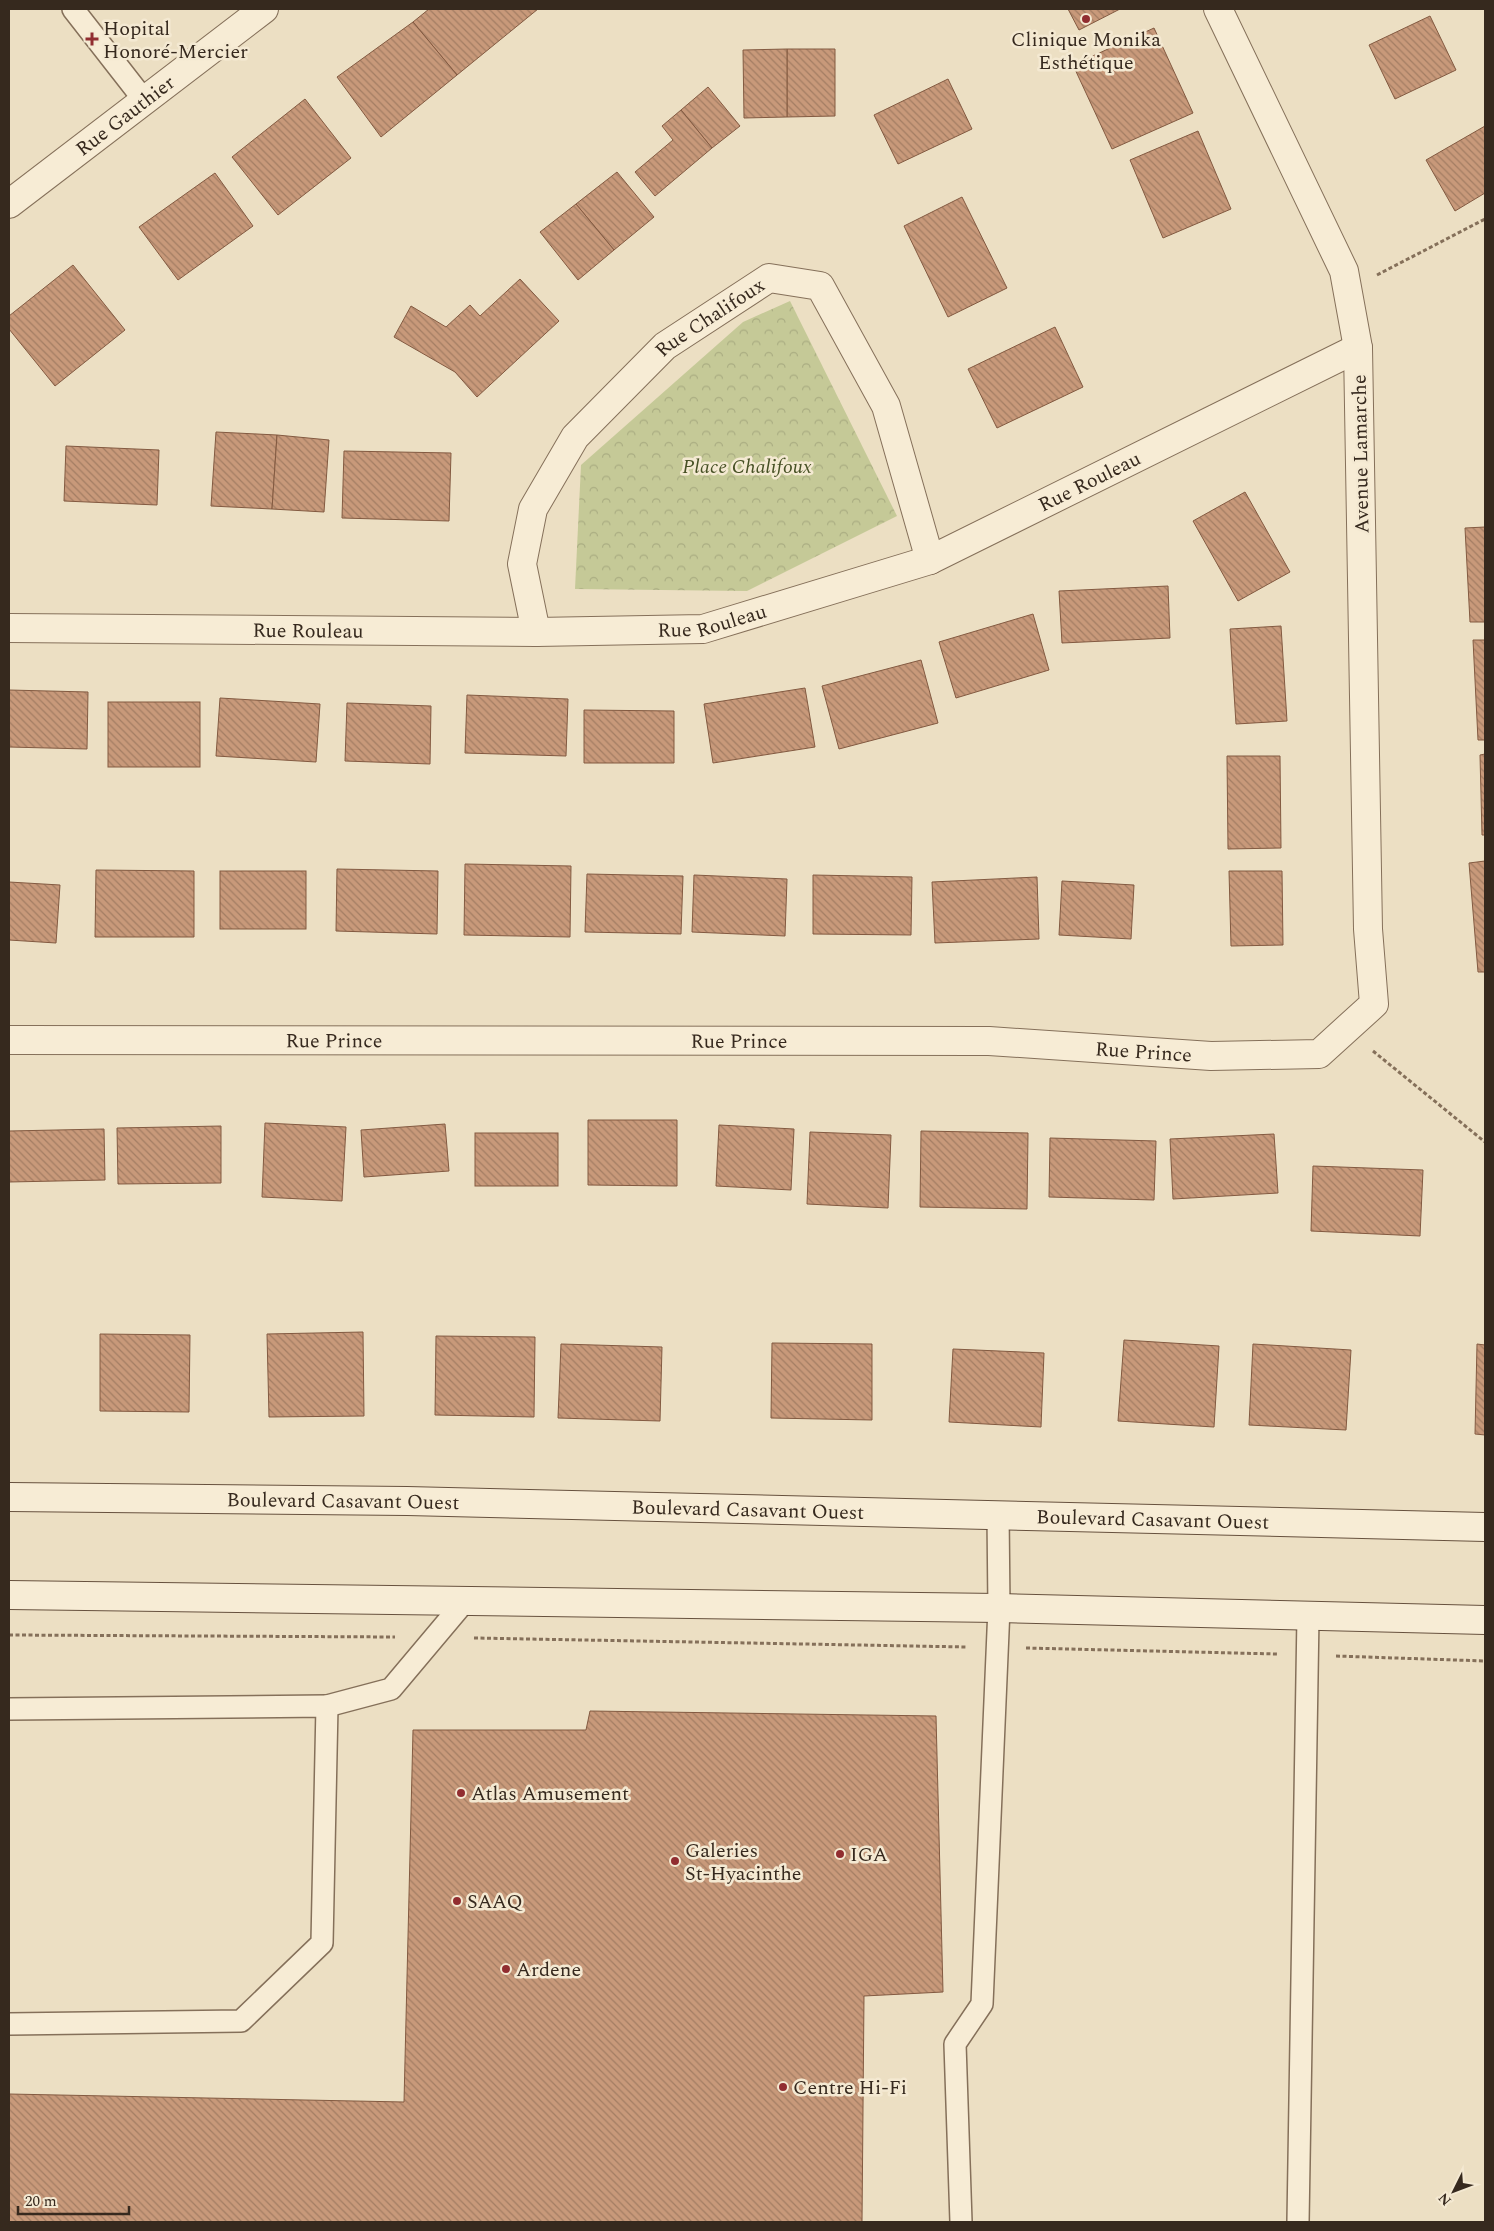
<svg xmlns="http://www.w3.org/2000/svg" width="1494" height="2231" viewBox="0 0 1494 2231" font-family="Spectral,serif">
	<style>
		.park { fill: url(#park-crowns) }
		.building { fill: url(#building-back-hatch); stroke: #835a41 }
		.lines { fill: none; stroke-linecap: round; stroke-linejoin: round }
		.lane-casing { stroke: #85705a; stroke-width: 24 }
		.street-casing { stroke: #85705a; stroke-width: 30 }
		.secondary-casing { stroke: #67513e; stroke-width: 30 }
		.path { stroke: #85705a; stroke-width: 3; stroke-dasharray: 4 2.5; stroke-linecap: butt }
		.lane { stroke: #f7ecd5; stroke-width: 21 }
		.street { stroke: #f7ecd5; stroke-width: 28 }
		.secondary { stroke: #f7ecd5; stroke-width: 28 }
		.poi-dot { fill: #912d30; stroke: #f4e9d2; stroke-width: 2 }
		.labels { text-anchor: middle; stroke-width: 5; stroke-linejoin: round; paint-order: stroke }
		.poi-label { font-size: 20px; fill: #36291e; stroke: #f4e9d2; text-anchor: start }
		.street-label { font-size: 20px; fill: #36291e; stroke: #f4e9d2 }
		.park-label { font-size: 20px; font-style: italic; fill: #475125; stroke: #f4e9d2 }
	</style>
	<defs>
		<pattern id="park-crowns" width="20" height="18" patternUnits="userSpaceOnUse" patternTransform="scale(1.25)"><rect width="20" height="18" fill="#c5c997"/><path d="M2 6a3 3 0 1 1 6 0M12 15a3 3 0 1 1 6 0" fill="none" stroke="#aaad82"/></pattern>
		<pattern id="building-back-hatch" width="6" height="6" patternUnits="userSpaceOnUse" patternTransform="scale(1.25)"><rect width="6" height="6" fill="#c8997a"/><path d="M-1 5l2 2M0 0l6 6M5-1l2 2" fill="none" stroke="#a37d63"/></pattern>
	</defs>
	<rect width="100%" height="100%" fill="#ecdfc3"/>
	<path class="park" d="M790,301l107,215 -150,75 -172,-2 6,-124 162,-143z"/>
	<g class="building">
		<path d="M429,9h109l-81,66 -44,-53z"/>
		<path d="M1068,9h52l-41,21z"/>
		<path d="M1430,16l26,54 -61,29 -26,-54z"/>
		<path d="M413,22l44,53 -76,62 -44,-60z"/>
		<path d="M1154,28l39,85 -81,36 -39,-84z"/>
		<path d="M787,49h48v67l-48,1z"/>
		<path d="M787,49v68l-43,1 -1,-68z"/>
		<path d="M948,79l24,50 -74,35 -24,-49z"/>
		<path d="M708,87l32,39 -28,22 -31,-38z"/>
		<path d="M305,99l46,59 -73,57 -46,-58z"/>
		<path d="M681,110l31,38 -57,48 -20,-24 38,-32 -11,-14z"/>
		<path d="M1485,126v67l-30,18 -29,-51z"/>
		<path d="M1198,131l33,78 -68,29 -33,-78z"/>
		<path d="M617,172l37,45 -40,33 -38,-46z"/>
		<path d="M215,173l38,53 -75,54 -39,-53z"/>
		<path d="M962,197l45,91 -59,29 -44,-91z"/>
		<path d="M576,204l38,46 -36,30 -38,-48z"/>
		<path d="M73,265l52,65 -70,56 -46,-57v-13z"/>
		<path d="M520,279l39,42 -82,76 -22,-25 -61,-35 17,-31 35,21 24,-22 10,11z"/>
		<path d="M1055,327l28,60 -86,41 -29,-59z"/>
		<path d="M216,432l61,3 -5,74 -61,-3z"/>
		<path d="M277,435l52,5 -5,72 -52,-3z"/>
		<path d="M66,446l93,4 -2,55 -93,-4z"/>
		<path d="M344,451l107,2 -2,68 -107,-3z"/>
		<path d="M1245,492l45,80 -52,29 -45,-80z"/>
		<path d="M1485,527v95h-15l-5,-94z"/>
		<path d="M1168,586l2,52 -108,5 -3,-52z"/>
		<path d="M1033,614l16,56 -93,28 -17,-56z"/>
		<path d="M1281,626l6,95 -51,3 -6,-95z"/>
		<path d="M1473,640h12v100h-7z"/>
		<path d="M921,660l17,63 -99,26 -17,-63z"/>
		<path d="M805,688l10,59 -102,16 -9,-59z"/>
		<path d="M9,690l79,2 -1,57 -78,-2z"/>
		<path d="M467,695l101,4 -2,57 -101,-3z"/>
		<path d="M220,698l100,6 -4,58 -100,-6z"/>
		<rect x="108" y="702" width="92" height="65"/>
		<path d="M347,703l84,3 -1,58 -85,-3z"/>
		<path d="M584,710l90,1v52h-90z"/>
		<path d="M1485,754v81h-3l-2,-80z"/>
		<path d="M1227,756h53l1,92 -53,1z"/>
		<path d="M1485,861v111h-7l-9,-109z"/>
		<path d="M465,864l106,2 -1,71 -106,-2z"/>
		<path d="M337,869l101,2 -1,63 -101,-3z"/>
		<path d="M96,870l98,1v66h-99z"/>
		<rect x="220" y="871" width="86" height="58"/>
		<path d="M1229,871h53l1,74 -52,1z"/>
		<path d="M587,874l96,2 -2,58 -96,-2z"/>
		<path d="M694,875l93,4 -2,57 -93,-4z"/>
		<path d="M813,875l99,2 -1,58 -98,-1z"/>
		<path d="M1037,877l2,62 -104,4 -3,-61z"/>
		<path d="M1062,881l72,4 -3,54 -72,-4z"/>
		<path d="M9,882l51,3 -4,58 -47,-3z"/>
		<path d="M588,1120h89v66l-89,-1z"/>
		<path d="M265,1123l81,4 -4,74 -80,-4z"/>
		<path d="M445,1124l4,47 -85,6 -3,-47z"/>
		<path d="M719,1125l75,4 -3,61 -75,-4z"/>
		<path d="M221,1126v57l-103,1 -1,-56z"/>
		<path d="M104,1129l1,51 -96,2v-51z"/>
		<path d="M921,1131l107,2 -1,76 -107,-2z"/>
		<path d="M810,1132l81,3 -3,73 -81,-4z"/>
		<rect x="475" y="1133" width="83" height="53"/>
		<path d="M1274,1134l4,59 -105,6 -3,-60z"/>
		<path d="M1050,1138l106,3 -2,59 -105,-3z"/>
		<path d="M1313,1166l110,4 -3,66 -109,-5z"/>
		<path d="M363,1332l1,84 -95,1 -2,-83z"/>
		<path d="M100,1334l90,1 -1,77 -89,-1z"/>
		<path d="M436,1336l99,1 -1,80 -99,-2z"/>
		<path d="M1124,1340l95,6 -5,81 -96,-6z"/>
		<path d="M772,1343l100,1v76l-101,-2z"/>
		<path d="M561,1344l101,3 -2,74 -102,-3z"/>
		<path d="M1253,1344l98,6 -5,80 -97,-5z"/>
		<path d="M1477,1344l8,1v90l-10,-1z"/>
		<path d="M953,1349l91,4 -3,74 -92,-5z"/>
		<path d="M590,1711l346,5 7,276 -79,4 -2,226h-853v-128l395,8 9,-372h173z"/>
	</g>
	<g class="lines">
		<g class="lane-casing">
			<g id="lane">
				<path d="M73,9l71,91"/>
				<path d="M327,1706l64,-17 74,-88"/>
				<path d="M9,1709l318,-3 -5,237 -81,78 -232,3"/>
				<path d="M961,2222l-6,-178 27,-40 17,-396 -1,-95"/>
				<path d="M1298,2222l10,-606"/>
			</g>
		</g>
		<g class="street-casing">
			<g id="street">
				<path id="s1" d="M9,204l255,-195"/>
				<path id="s2" d="M9,628l527,4 167,-3 227,-69 428,-212"/>
				<path id="s3" d="M536,632l-14,-68 11,-55 42,-72 90,-91 104,-68 51,8 66,120 44,154"/>
				<path id="s4" d="M9,1040l980,1 222,15 108,-2 55,-50 -6,-75 -10,-581 -14,-77 -126,-262"/>
			</g>
		</g>
		<g class="secondary-casing">
			<g id="secondary">
				<path id="s5" d="M9,1497l398,4 1078,26"/>
				<path d="M9,1595l990,13 486,12"/>
			</g>
		</g>
		<g class="path">
			<path d="M1377,275l108,-56"/>
			<path d="M1373,1051l112,91"/>
			<path d="M9,1635l386,2"/>
			<path d="M474,1638l493,9"/>
			<path d="M1026,1648l251,6"/>
			<path d="M1336,1656l149,5"/>
		</g>
		<use href="#lane" class="lane"/>
		<use href="#street" class="street"/>
		<use href="#secondary" class="secondary"/>
	</g>
	<g class="poi-dot">
		<circle cx="1086" cy="19" r="5"/>
		<path d="M89.5 31.5h5v5h5v5h-5v5h-5v-5h-5v-5h5z"/>
		<circle cx="461" cy="1793" r="5"/>
		<circle cx="840" cy="1854" r="5"/>
		<circle cx="675" cy="1861" r="5"/>
		<circle cx="457" cy="1901" r="5"/>
		<circle cx="506" cy="1969" r="5"/>
		<circle cx="783" cy="2087" r="5"/>
	</g>
	<g class="labels">
		<g class="poi-label">
			<text x="103" y="35">Hopital<tspan x="103" dy="23">Honoré-Mercier</tspan></text>
			<text x="1086" y="46" text-anchor="middle">Clinique Monika<tspan x="1086" dy="23">Esthétique</tspan></text>
			<text x="471" y="1800">Atlas Amusement</text>
			<text x="685" y="1857">Galeries<tspan x="685" dy="23">St-Hyacinthe</tspan></text>
			<text x="850" y="1861">IGA</text>
			<text x="467" y="1908">SAAQ</text>
			<text x="516" y="1976">Ardene</text>
			<text x="793" y="2094">Centre Hi-Fi</text>
		</g>
		<g class="street-label">
			<text dy="7" stroke="none"><textPath href="#s1" startOffset="146">Rue Gauthier</textPath></text>
			<text dy="7" stroke="none"><textPath href="#s3" startOffset="390">Rue Chalifoux</textPath></text>
			<text transform="translate(1360 454) rotate(-91)" y="7">Avenue Lamarche</text>
			<text dy="7" stroke="none"><textPath href="#s2" startOffset="1109">Rue Rouleau</textPath></text>
			<text dy="7" stroke="none"><textPath href="#s2" startOffset="704">Rue Rouleau</textPath></text>
			<text dy="7" stroke="none"><textPath href="#s2" startOffset="299">Rue Rouleau</textPath></text>
			<text dy="7" stroke="none"><textPath href="#s4" startOffset="325">Rue Prince</textPath></text>
			<text dy="7" stroke="none"><textPath href="#s4" startOffset="730">Rue Prince</textPath></text>
			<text dy="7" stroke="none"><textPath href="#s4" startOffset="1135">Rue Prince</textPath></text>
			<text dy="7" stroke="none"><textPath href="#s5" startOffset="334">Boulevard Casavant Ouest</textPath></text>
			<text dy="7" stroke="none"><textPath href="#s5" startOffset="739">Boulevard Casavant Ouest</textPath></text>
			<text dy="7" stroke="none"><textPath href="#s5" startOffset="1144">Boulevard Casavant Ouest</textPath></text>
		</g>
		<g class="park-label">
			<text x="747" y="473">Place Chalifoux</text>
		</g>
	</g>
	<rect width="1494" height="2231" fill="none" stroke="#36291e" stroke-width="20"/>
	<g transform="translate(1454 2191) rotate(228)" stroke="#f4e9d2" stroke-width="4" paint-order="stroke">
	<path d="M0-4L9 19L0 12L-9 19Z" fill="#36291e"/>
	<text y="-8" font-size="14" font-weight="bold" text-anchor="middle" fill="#36291e">N</text>
	</g>
	<path d="M18 2206v8h111v-8" fill="none" stroke="#36291e" stroke-width="2.5"/>
	<text x="25" y="2206" font-size="15" fill="#36291e" stroke="#f4e9d2" stroke-width="4" paint-order="stroke">20 m</text>
</svg>
